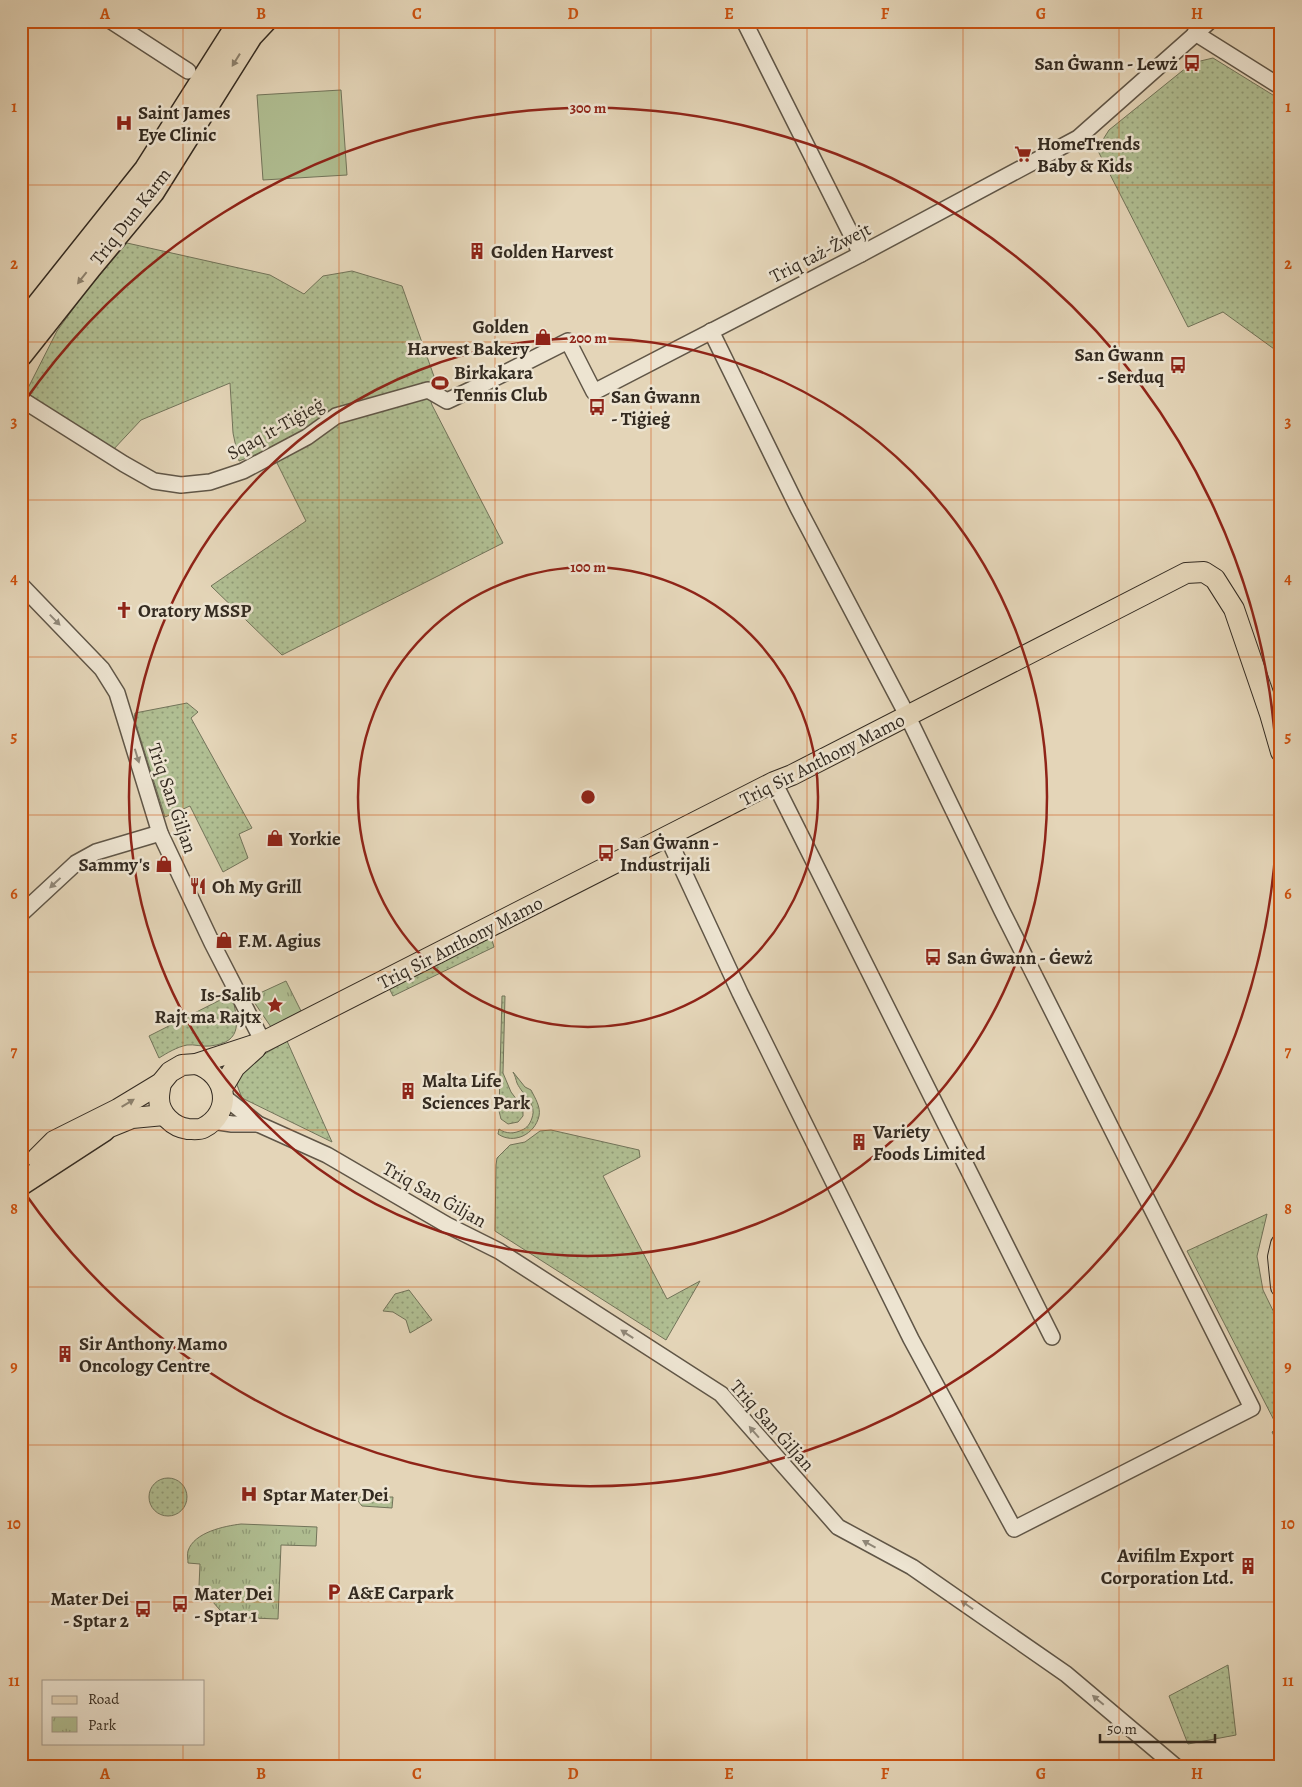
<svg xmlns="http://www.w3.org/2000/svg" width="1302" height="1787" viewBox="0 0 1302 1787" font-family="Alegreya,serif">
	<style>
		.grass { fill: url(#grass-dots); stroke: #72745a }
		.park { fill: url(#park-tufts); stroke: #72745a }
		.pitch { fill: #b0be92; stroke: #72745a }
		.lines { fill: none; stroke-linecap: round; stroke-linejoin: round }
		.minor-casing { stroke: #605647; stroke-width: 18 }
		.major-casing { stroke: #342b21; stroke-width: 22 }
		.highway-casing { stroke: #342b21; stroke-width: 25 }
		.minor { stroke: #ede4d1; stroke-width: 15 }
		.major { stroke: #e4d5b8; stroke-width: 20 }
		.highway { stroke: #e4d5b8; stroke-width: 22 }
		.oneway { fill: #8c806c }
		.oneway2 { fill: #908879 }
		.grid { fill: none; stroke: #cd520f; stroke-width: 1; stroke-opacity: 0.55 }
		.ring { fill: none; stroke: #8f2418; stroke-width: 2.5 }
		.labels { text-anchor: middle; stroke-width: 5; stroke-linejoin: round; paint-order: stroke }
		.poi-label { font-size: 19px; font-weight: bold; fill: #342b21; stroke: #ede4d1; text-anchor: start }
		.street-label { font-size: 19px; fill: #342b21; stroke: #ede4d1 }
		.centre { fill: #8f2418; stroke: #ede4d1; stroke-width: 2.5 }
		.ring-label { font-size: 15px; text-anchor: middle; font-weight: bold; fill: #8f2418; stroke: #ede4d1; stroke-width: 5; stroke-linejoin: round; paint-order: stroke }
		.neatline { fill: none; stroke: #cd520f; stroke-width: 2 }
		.grid-label { font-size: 16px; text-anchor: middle; font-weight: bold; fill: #cd520f }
	</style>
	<defs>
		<pattern id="grass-dots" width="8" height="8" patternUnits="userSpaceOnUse" patternTransform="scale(1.25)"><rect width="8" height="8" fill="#b0be92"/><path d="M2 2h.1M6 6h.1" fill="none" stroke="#909b77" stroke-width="1.8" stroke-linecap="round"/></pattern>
		<pattern id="park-tufts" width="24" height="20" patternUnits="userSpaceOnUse" patternTransform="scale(1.25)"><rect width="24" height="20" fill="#b0be92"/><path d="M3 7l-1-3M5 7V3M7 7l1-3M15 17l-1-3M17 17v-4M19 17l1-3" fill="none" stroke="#909b77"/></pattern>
	</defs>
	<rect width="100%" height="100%" fill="#e4d5b8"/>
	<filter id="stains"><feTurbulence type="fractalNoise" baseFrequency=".004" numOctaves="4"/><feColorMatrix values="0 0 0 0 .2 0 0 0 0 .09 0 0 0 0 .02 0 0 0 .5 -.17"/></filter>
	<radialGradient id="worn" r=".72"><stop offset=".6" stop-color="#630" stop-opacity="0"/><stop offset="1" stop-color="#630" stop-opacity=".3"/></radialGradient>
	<g class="grass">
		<path d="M1213,58l68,42v254l-58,-42 -35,15 -91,-178 12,-19 83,-67z"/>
		<path d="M127,243l143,32 34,19 19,-18 29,-5 50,15 34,96 -9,6 5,17 71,138 -221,112 -71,-69 95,-65 -36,-72 -31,12 -6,-28 -3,-50 -89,37 -29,31 -86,-59 31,-61 29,-40z"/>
		<path d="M187,703l11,9 -7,6 61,110 -13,6 9,24 -25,14 -33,-66 -25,11 -31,-99 1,-5z"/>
		<path d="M488,939l4,1 2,7 -101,49 -5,-10z"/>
		<path d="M232,994c5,26 13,48 -22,52 -8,1 -16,-2 -23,-1 -10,2 -20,8 -28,13l-10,-22z"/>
		<path d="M502,996h3l-2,77 8,19 12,16v8l-5,6 -10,2 -7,-5 -2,-8z"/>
		<path d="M287,1041l45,101 -90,-44 -5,-13 7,-19z"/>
		<path d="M513,1072l12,15 6,3c4,8 10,17 8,26 -4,18 -25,29 -41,18l1,-5c7,5 15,5 23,1 5,-2 8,-6 10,-12 5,-15 -9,-22 -15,-35 -1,-3 -2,-8 -4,-11z"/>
		<path d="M551,1130l88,20 1,7 -37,19 64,123 33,-18 -34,59 -171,-109 1,-66 1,-7 13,-13 15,-3 15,-11z"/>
		<path d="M1267,1214l-10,42 6,34 18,37v122l-9,-17 6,-4 -91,-177z"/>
		<path d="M409,1290l23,30 -22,13 -4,-13 -13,-8 -10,-1 12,-17z"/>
		<circle cx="168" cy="1497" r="19"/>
		<path d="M358,1497h35l-1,11 -30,-2 -4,-5z"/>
		<path d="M1228,1665l8,70 -48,9 -19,-48z"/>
	</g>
	<g class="park">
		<path d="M286,981l15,30 -30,16 -17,-25 6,-9z"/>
		<path d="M241,1524l76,3 -1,19 -35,-1 -3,74 -52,-2 -27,-31 1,-22 -12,-1c0,-3 -1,-9 0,-12 6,-19 37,-25 53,-27z"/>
	</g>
	<path class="pitch" d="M341,90l6,85 -84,5 -6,-85z"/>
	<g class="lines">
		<g class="minor-casing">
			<g id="minor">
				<path d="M111,21l77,50"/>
				<path d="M744,21l117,233"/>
				<path d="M1195,33l86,54"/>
				<path d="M21,399l103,65 30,17 27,4 29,-3 33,-11 64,-34 29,-21 92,-26 19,11 36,-17 85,-43 26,51 267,-138 217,-116 132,-117"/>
				<path d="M21,585l81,84 15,24 43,140 52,110 51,99"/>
				<path d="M774,782l278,555"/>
				<path d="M667,836l73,157 171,346 103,190 238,-121 -250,-497 -95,-196 -109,-207 -87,-177"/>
				<path d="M21,914l55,-51 20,-11 64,-19"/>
				<path d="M223,1096l35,28 69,31 120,70 52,26 222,143 117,133 74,40 154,107 109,92"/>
				<path d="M212,1121l20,3h26"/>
			</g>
		</g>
		<g class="major-casing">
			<g id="major">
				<path d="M161,1083c-1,5 -2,10 -2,15 0,16 14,29 29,31 5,0 11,1 15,-1 30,-15 25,-54 -7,-64"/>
				<path d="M222,1089l13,-22 21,-19"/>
				<path d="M100,1131l32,-13 32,-3"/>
				<path d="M37,1158l17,-17 64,-32 43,-26 9,-11 12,-7 14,-1 67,-22 511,-260 18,-7 394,-202 18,-1 11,7 19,30 36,105 11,38"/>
				<path d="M1281,1244l-3,13 3,30"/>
			</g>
		</g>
		<g class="highway-casing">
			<g id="highway">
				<path d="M21,326l125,-157 94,-148"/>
				<path d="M21,355l69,-87 63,-76 98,-156 14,-15"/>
				<path d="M21,1184l83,-54"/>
			</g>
		</g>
		<use href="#minor" class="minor"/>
		<use href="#major" class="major"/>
		<use href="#highway" class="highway"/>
	</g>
	<defs><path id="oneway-solid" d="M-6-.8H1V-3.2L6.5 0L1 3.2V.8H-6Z" transform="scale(1.25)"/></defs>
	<g class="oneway">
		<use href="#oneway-solid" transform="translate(236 60) rotate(122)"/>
		<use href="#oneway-solid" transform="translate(82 278) rotate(128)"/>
		<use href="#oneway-solid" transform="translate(128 1103) rotate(-31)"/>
	</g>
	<g class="oneway2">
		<use href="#oneway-solid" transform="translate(55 620) rotate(46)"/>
		<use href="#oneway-solid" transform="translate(137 756) rotate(73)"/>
		<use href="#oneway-solid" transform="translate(55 883) rotate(137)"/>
		<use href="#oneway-solid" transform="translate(627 1334) rotate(-147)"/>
		<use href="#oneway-solid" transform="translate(754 1432) rotate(-131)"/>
		<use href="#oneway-solid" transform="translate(869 1544) rotate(-151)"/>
		<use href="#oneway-solid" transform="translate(967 1605) rotate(-145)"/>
		<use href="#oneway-solid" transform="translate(1098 1700) rotate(-140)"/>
	</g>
	<path class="grid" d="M183,21v1660M339,21v1745M495,21v1745M651,21v1745M807,21v1745M963,21v1745M1119,21v1745M21,185h1260M21,342h1260M21,500h1260M21,657h1260M21,815h1260M21,972h1260M21,1130h1260M21,1287h1260M21,1445h1260M21,1602h1260M183,1743v23"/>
	<g class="ring">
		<circle cx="588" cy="797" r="230"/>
		<circle cx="588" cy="797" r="459"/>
		<path d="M24 402A689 689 0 1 1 24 1192"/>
	</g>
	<defs>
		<g id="bus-bare" transform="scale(1.35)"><path d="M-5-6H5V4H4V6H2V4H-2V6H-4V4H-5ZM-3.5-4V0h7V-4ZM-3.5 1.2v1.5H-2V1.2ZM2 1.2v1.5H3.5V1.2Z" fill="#8f2418" stroke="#ede4d1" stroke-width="2.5" paint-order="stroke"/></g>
		<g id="hospital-bare" transform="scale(1.35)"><path d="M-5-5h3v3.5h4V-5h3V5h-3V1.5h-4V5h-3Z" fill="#8f2418" stroke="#ede4d1" stroke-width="2.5" paint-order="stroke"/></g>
		<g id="supermarket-bare" transform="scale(1.35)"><path d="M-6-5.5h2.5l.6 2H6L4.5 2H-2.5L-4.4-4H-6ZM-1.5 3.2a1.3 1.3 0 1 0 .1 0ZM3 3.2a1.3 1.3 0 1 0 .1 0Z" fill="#8f2418" stroke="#ede4d1" stroke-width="2.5" paint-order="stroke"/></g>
		<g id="building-bare" transform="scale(1.35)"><path d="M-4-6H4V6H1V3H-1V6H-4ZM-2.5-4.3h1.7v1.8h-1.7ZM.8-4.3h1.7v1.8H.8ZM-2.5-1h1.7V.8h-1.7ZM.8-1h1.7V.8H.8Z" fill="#8f2418" stroke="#ede4d1" stroke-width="2.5" paint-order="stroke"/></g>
		<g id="shop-bare" transform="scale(1.35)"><path d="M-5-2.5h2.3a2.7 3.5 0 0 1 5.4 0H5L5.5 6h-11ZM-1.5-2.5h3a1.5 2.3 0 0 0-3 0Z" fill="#8f2418" stroke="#ede4d1" stroke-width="2.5" paint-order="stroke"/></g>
		<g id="stadium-bare" transform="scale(1.35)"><path d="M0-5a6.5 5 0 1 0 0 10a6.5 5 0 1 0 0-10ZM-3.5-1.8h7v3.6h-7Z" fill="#8f2418" stroke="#ede4d1" stroke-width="2.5" paint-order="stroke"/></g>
		<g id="church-bare" transform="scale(1.35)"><path d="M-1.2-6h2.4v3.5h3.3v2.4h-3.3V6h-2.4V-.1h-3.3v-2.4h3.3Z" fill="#8f2418" stroke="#ede4d1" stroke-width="2.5" paint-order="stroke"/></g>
		<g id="restaurant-bare" transform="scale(1.35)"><path d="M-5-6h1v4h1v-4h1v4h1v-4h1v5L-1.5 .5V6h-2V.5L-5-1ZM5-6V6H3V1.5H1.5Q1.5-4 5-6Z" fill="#8f2418" stroke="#ede4d1" stroke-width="2.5" paint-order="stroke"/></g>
		<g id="sight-bare" transform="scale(1.35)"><path d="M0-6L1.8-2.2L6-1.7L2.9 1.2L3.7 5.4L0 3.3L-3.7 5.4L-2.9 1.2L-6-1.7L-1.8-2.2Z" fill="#8f2418" stroke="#ede4d1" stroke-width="2.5" paint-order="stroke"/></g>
		<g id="parking-bare" transform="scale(1.35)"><path d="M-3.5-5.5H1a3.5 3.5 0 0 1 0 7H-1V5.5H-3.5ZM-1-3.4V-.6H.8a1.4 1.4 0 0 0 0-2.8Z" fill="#8f2418" stroke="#ede4d1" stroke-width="2.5" paint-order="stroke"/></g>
	</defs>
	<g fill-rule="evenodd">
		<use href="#bus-bare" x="1192" y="63"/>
		<use href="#hospital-bare" x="124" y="123"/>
		<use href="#supermarket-bare" x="1023" y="154"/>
		<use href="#building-bare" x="477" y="251"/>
		<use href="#shop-bare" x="543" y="337"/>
		<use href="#bus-bare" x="1178" y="365"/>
		<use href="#stadium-bare" x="440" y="383"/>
		<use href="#bus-bare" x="597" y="407"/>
		<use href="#church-bare" x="124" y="610"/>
		<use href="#shop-bare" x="275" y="838"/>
		<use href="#bus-bare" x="606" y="853"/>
		<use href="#shop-bare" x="164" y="864"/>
		<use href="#restaurant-bare" x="198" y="886"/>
		<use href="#shop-bare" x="224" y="940"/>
		<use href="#bus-bare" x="933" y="957"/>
		<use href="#sight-bare" x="275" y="1005"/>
		<use href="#building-bare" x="408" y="1091"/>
		<use href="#building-bare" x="859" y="1142"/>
		<use href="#building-bare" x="65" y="1354"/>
		<use href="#hospital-bare" x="249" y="1494"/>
		<use href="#building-bare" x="1248" y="1566"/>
		<use href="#parking-bare" x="334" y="1592"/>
		<use href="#bus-bare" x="180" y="1604"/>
		<use href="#bus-bare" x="143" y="1609"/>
	</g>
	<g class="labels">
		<g class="poi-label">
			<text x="1178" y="70" text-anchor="end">San Ġwann - Lewż</text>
			<text x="138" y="119">Saint James<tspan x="138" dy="22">Eye Clinic</tspan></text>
			<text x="1037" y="150">HomeTrends<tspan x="1037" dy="22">Baby &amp; Kids</tspan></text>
			<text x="491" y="258">Golden Harvest</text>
			<text x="529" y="333" text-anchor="end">Golden<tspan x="529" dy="22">Harvest Bakery</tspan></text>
			<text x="1164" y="361" text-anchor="end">San Ġwann<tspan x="1164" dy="22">- Serduq</tspan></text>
			<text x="454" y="379">Birkakara<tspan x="454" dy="22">Tennis Club</tspan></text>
			<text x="611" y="403">San Ġwann<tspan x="611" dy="22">- Tiġieġ</tspan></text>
			<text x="138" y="617">Oratory MSSP</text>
			<text x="289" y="845">Yorkie</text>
			<text x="620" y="849">San Ġwann -<tspan x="620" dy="22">Industrijali</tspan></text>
			<text x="150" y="871" text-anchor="end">Sammy's</text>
			<text x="212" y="893">Oh My Grill</text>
			<text x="238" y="947">F.M. Agius</text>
			<text x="947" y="964">San Ġwann - Ġewż</text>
			<text x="261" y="1001" text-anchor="end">Is-Salib<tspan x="261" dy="22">Rajt ma Rajtx</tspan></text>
			<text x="422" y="1087">Malta Life<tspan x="422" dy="22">Sciences Park</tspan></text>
			<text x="873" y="1138">Variety<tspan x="873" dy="22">Foods Limited</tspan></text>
			<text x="79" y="1350">Sir Anthony Mamo<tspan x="79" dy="22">Oncology Centre</tspan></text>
			<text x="263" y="1501">Sptar Mater Dei</text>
			<text x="1234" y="1562" text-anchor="end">Avifilm Export<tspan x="1234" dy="22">Corporation Ltd.</tspan></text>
			<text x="348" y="1599">A&amp;E Carpark</text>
			<text x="194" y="1600">Mater Dei<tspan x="194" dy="22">- Sptar 1</tspan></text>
			<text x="129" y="1605" text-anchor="end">Mater Dei<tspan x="129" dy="22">- Sptar 2</tspan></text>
		</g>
		<g class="street-label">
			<text transform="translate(130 216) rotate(-52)" y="7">Triq Dun Karm</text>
			<text transform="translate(820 252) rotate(-27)" y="7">Triq taż-Żwejt</text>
			<text transform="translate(275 428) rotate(-29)" y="7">Sqaq it-Tiġieġ</text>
			<text transform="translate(822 759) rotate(-27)" y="7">Triq Sir Anthony Mamo</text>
			<text transform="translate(173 798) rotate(71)" y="7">Triq San Ġiljan</text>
			<text transform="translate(460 942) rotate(-27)" y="7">Triq Sir Anthony Mamo</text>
			<text transform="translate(435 1194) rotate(29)" y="7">Triq San Ġiljan</text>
			<text transform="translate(773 1425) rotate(48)" y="7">Triq San Ġiljan</text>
		</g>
	</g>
	<circle cx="588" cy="797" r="8" class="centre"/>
	<g class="ring-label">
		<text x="588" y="113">300 m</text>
		<text x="588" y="343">200 m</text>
		<text x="588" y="572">100 m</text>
	</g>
	<rect width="1302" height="1787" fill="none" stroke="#e4d5b8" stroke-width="55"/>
	<rect x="42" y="1680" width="162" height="65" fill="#ede4d1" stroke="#a39a8b"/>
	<rect x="52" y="1696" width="25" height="8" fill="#e4d5b8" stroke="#a39a8b"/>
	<text x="88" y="1704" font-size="15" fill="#342b21">Road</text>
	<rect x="52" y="1717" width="25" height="15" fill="url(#park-tufts)" stroke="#a39a8b"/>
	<text x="88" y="1730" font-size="15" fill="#342b21">Park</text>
	<path d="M1100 1734v8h115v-8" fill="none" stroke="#342b21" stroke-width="2.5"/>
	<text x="1107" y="1734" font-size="15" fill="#342b21" stroke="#ede4d1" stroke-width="4" paint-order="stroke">50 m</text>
	<rect x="28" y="28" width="1246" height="1732" class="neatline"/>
	<g class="grid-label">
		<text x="105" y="19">A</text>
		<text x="261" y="19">B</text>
		<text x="417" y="19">C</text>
		<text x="573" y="19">D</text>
		<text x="729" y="19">E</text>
		<text x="885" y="19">F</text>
		<text x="1041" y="19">G</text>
		<text x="1197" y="19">H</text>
		<text x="14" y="112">1</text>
		<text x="1288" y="112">1</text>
		<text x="14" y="269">2</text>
		<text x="1288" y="269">2</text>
		<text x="14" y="427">3</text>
		<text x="1288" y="427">3</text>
		<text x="14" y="584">4</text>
		<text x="1288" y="584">4</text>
		<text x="14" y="742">5</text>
		<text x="1288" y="742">5</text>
		<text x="14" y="899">6</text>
		<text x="1288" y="899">6</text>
		<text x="14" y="1057">7</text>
		<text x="1288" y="1057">7</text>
		<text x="14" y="1214">8</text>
		<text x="1288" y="1214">8</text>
		<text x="14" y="1372">9</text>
		<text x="1288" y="1372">9</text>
		<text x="14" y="1529">10</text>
		<text x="1288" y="1529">10</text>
		<text x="14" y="1686">11</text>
		<text x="1288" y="1686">11</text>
		<text x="105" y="1779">A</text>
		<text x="261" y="1779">B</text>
		<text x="417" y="1779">C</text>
		<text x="573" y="1779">D</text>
		<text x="729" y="1779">E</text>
		<text x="885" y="1779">F</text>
		<text x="1041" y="1779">G</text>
		<text x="1197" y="1779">H</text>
	</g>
	<rect width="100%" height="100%" filter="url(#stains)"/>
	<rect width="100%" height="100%" fill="url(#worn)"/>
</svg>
